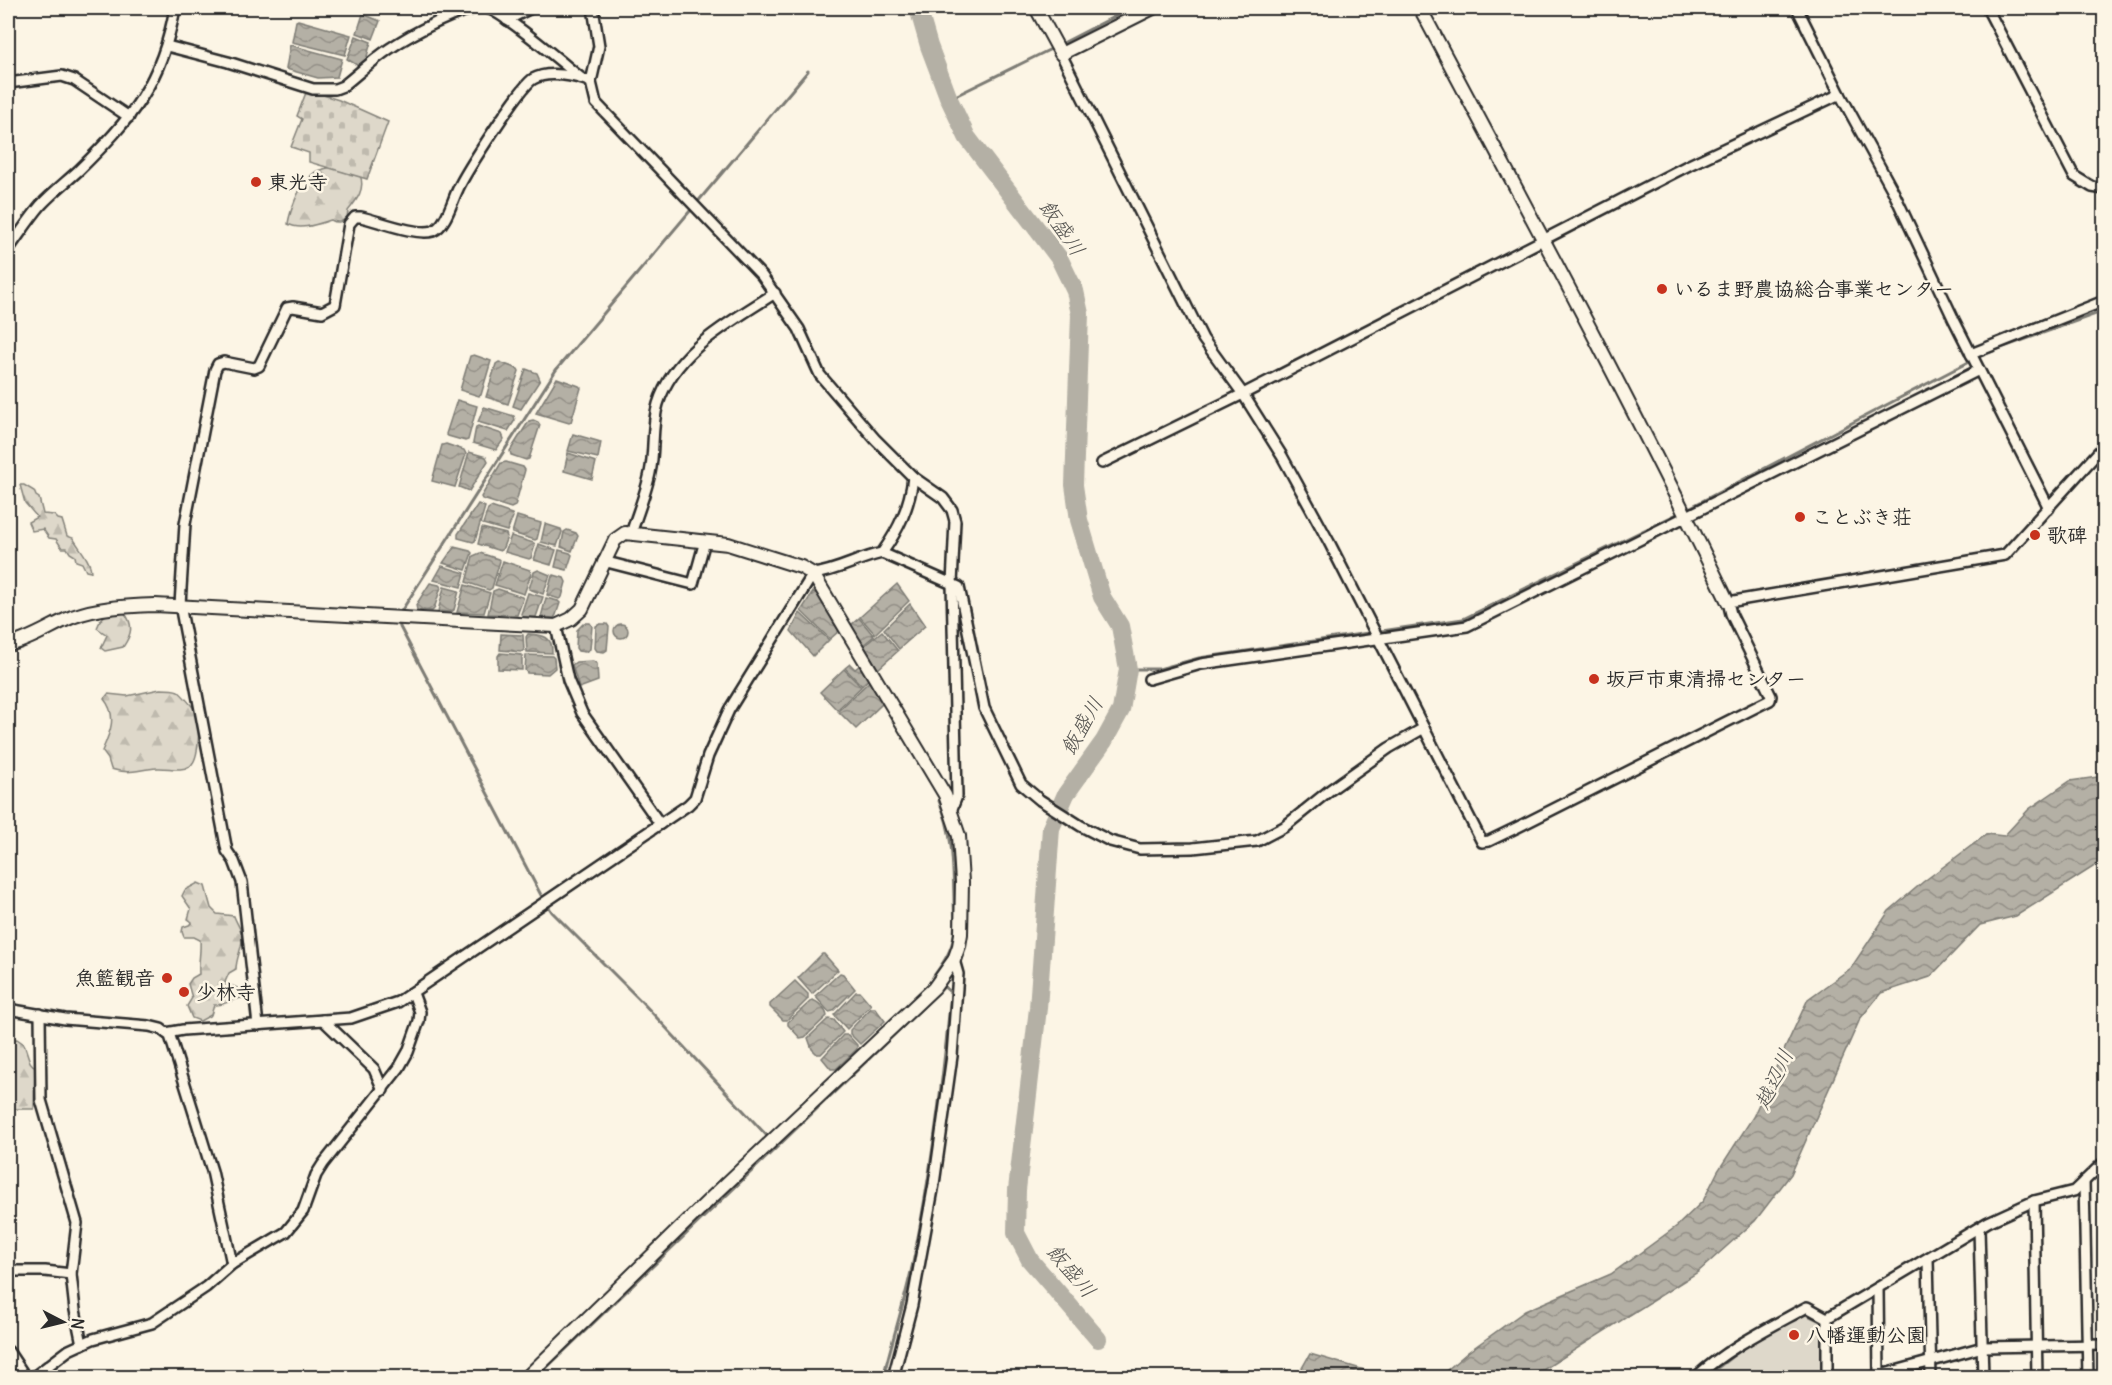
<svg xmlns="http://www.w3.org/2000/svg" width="2112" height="1385" viewBox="0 0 2112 1385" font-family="Delius,'Klee One',sans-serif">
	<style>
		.grass { fill: #ded8ca; stroke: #84827a; stroke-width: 1.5 }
		.forest { fill: url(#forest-firs); stroke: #84827a; stroke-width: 1.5 }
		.cemetery { fill: url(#cemetery-stones); stroke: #84827a; stroke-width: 1.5 }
		.water { fill: url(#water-waves); stroke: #7d7b74; stroke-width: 1.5 }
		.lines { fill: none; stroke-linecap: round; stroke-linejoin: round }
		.stream { stroke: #7d7b74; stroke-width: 3 }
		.river { stroke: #b4b0a5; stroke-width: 18 }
		.street-casing { stroke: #2b2b2b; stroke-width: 14 }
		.secondary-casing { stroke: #2b2b2b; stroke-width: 16 }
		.street { stroke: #fcf5e5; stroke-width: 9 }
		.secondary { stroke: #fcf5e5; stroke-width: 12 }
		.poi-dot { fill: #c8321e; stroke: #fcf5e5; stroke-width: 2 }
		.labels { text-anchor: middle; stroke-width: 5; stroke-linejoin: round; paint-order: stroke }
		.poi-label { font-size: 20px; font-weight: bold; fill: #2b2b2b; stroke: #fcf5e5; text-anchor: start }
		.water-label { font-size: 21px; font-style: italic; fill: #545350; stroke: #fcf5e5 }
	</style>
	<defs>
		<pattern id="forest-firs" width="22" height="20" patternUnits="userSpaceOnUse" patternTransform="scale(1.5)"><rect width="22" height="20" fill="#ded8ca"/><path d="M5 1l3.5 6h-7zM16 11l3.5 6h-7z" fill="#bfbaae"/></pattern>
		<pattern id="cemetery-stones" width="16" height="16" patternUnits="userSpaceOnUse" patternTransform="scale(1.5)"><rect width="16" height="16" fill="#ded8ca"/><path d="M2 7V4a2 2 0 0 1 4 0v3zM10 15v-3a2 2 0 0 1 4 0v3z" fill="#bfbaae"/></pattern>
		<pattern id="water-waves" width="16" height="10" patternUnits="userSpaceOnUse" patternTransform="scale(1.5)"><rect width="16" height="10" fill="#b4b0a5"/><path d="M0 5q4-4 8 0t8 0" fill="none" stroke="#938f87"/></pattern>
	</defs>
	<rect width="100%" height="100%" fill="#fcf5e5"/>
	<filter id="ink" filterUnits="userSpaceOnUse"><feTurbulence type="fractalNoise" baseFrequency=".0167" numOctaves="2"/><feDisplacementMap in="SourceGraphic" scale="12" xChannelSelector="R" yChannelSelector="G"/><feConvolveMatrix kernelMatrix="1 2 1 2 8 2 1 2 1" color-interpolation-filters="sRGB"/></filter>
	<g filter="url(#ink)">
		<path class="grass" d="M1804,1314l17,8v55l-115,1 37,-29z"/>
		<g class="forest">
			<path d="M332,167l28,8c6,14 -4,26 -12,36l-1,6c-5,5 -9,7 -16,3 -13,4 -30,11 -43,4 1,-9 8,-28 13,-36l6,-1c2,-16 11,-17 25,-20z"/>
			<path d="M20,485h4l10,6 2,5 3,2 4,16 11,1 4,4 4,1 5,16 6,2c6,10 18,23 18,34l-5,-1 -4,-8 -6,-2 -1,-5 -5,-3 -3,-5h-5l-6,-9 -7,-1 -6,-9 -11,2 -4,-9 9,-5 -12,-14z"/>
			<path d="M124,612c10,13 8,22 -1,35l-18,4 -4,-3 6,-13 -10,-7c6,-16 11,-14 27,-16z"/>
			<path d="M160,689c4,0 14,0 18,2 3,2 17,18 18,21 4,11 4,47 -6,54 -9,6 -22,1 -33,2 -18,1 -27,7 -46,1l-3,-10 -6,-8c8,-18 16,-35 2,-52l4,-5 19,2z"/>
			<path d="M198,883l7,3 6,22 6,6 17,2c2,6 7,13 8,19 2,10 -6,22 -6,34l-7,4 -4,9c7,5 14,5 20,11l-2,5c-11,0 -18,8 -29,7l-3,10 -11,6 -8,-3 -5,-12 5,-8 -4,-14 4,-6 7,-4c-1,-12 2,-22 1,-34l-6,-3h-10l-2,-5 1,-5 6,-2 3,-3 -4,-3 3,-10 -9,-13 3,-6z"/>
			<path d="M17,1039l7,5 6,18 5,6 -1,41h-21l-5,4v-73z"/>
		</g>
		<path class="cemetery" d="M307,90l32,10 49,22 -21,57 -58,-17v-9l-18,-6 11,-28 -5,-3z"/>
		<g class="water">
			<path d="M363,14l17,7 -7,18 -16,-6z"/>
			<path d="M298,20l53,15 -6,20 -53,-13 4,-21z"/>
			<path d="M356,36l15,6 -5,18 -6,7 -13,-8z"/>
			<path d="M290,45l52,14 -5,18 -19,1 -32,-9z"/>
			<path d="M474,355l17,6 -10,34 -2,1 -19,-6 10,-34z"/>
			<path d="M499,362l19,7 1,2 -11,33 -22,-7 10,-33z"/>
			<path d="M526,369l11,4 3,7 -19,29 -8,-3z"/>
			<path d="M557,378l22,8 2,2 -10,34 -2,1 -33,-10z"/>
			<path d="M457,400l20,6 -9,34 -3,1 -17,-5 -2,-2z"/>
			<path d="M484,407l30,9 1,4 -7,11 -30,-9z"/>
			<path d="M533,420l5,2 2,3 -11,34 -3,1 -15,-5 -1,-4 19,-30z"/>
			<path d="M478,426l24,8 2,5 -8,11 -23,-7 3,-16z"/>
			<path d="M573,434l28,8 -3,16 -30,-7z"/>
			<path d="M446,444l18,6 2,4 -11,33 -23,-6 10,-36z"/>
			<path d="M469,452l17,5 2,4 -19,30 -10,-4z"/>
			<path d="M568,453l28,9 -4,17 -28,-8z"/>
			<path d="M506,462l17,5 2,3 -10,36 -4,2 -29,-9 -1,-2 20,-34z"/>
			<path d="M478,504l7,3 -10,34 -2,1 -15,-4v-4z"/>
			<path d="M491,507l21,7 1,3 -6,14 -24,-7 5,-15z"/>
			<path d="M517,516l24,7 -4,16 -2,1 -23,-7z"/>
			<path d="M545,524l16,5 1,3 -5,14 -16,-4z"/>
			<path d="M482,528l24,6 1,3 -5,13 -2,1 -22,-7z"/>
			<path d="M567,530l9,3 2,3 -6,15 -11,-4 3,-15z"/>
			<path d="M511,536l23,7 1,2 -4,13 -2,1 -24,-7z"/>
			<path d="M539,544l17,6 -5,15 -17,-5z"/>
			<path d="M454,547l16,4 2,2 -6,17 -23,-7z"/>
			<path d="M559,550l11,3 2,2 -5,15 -12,-3z"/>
			<path d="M480,553l18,6 2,2 -8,27 -3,2 -23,-8 7,-26z"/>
			<path d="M503,561l27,9 1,4 -7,20 -29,-9z"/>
			<path d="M442,566l23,7 -4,14 -27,-7z"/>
			<path d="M538,570l12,5 -7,19 -14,-5 5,-17z"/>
			<path d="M554,575l10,3 2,4 -4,15 -3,2 -12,-4 5,-19z"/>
			<path d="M430,583l9,2 2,2 -7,22 -2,2 -15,-1 -1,-5z"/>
			<path d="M897,584l12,17 -34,33 -15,-17z"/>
			<path d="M465,585l25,8 -6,20 -27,-1z"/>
			<path d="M444,587l15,4 -5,19 -3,2 -13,-1z"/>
			<path d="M498,589l24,8 1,2 -6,16 -29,-1 5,-23z"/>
			<path d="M813,592l4,1 22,38 -9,8 -29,-28z"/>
			<path d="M528,593l15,4 -7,20h-13l-2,-3z"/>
			<path d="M546,598l12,3 2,2 -4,12 -2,3 -13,-1z"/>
			<path d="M910,604l15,22 -26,23 -15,-20z"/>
			<path d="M800,613l29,27 -16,16 -22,-25z"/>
			<path d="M859,618l15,18 -12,10 -11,-21z"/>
			<path d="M584,623h6l2,3 -2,23 -5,3 -7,-1 -2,-3 1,-18z"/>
			<circle cx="621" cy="631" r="7"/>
			<path d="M600,624h7l2,3 -2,23 -3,2 -7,-1 -2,-3 1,-22z"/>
			<path d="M882,631l16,20 -20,18 -14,-23z"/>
			<path d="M501,634l22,1 1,15 -3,2 -21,-2z"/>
			<path d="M528,634c15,1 25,2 24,19l-25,-1 -1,-15z"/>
			<path d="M500,653l22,2v15l-24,-1v-13z"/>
			<path d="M526,655l26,1 2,2 1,10 -7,6 -21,-1 -2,-3z"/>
			<path d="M593,661l4,3 1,17 -19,7 -7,-23 4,-3z"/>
			<path d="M850,664l5,5 5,-4 9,14 -7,7 -17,-18z"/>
			<path d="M844,669l17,18 -24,23 -17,-18z"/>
			<path d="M870,681l13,22 -27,26 -18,-18z"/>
			<path d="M2104,776v84l-88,56 -36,9 -50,52 -49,16 -21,26 -69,155 -36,47 -57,51 -166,105h-93l29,-25 57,-41 86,-37 66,-48 26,-25 15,-30 35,-54 55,-118 43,-31 38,-57 34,-29 64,-48 17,2 25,-27 41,-28z"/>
			<path d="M822,954h2l14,16 -26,24 -14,-16z"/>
			<path d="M840,973l3,1 12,15 -22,22 -4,1 -14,-16z"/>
			<path d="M795,981l13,13v5l-21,21h-4l-13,-13v-3z"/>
			<path d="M856,992h4l11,13 -24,24 -13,-14z"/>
			<path d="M812,1000c6,1 14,10 15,16l-22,21 -5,1 -12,-13v-3z"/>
			<path d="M871,1008h4l10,13 -25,23 -10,-10v-4z"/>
			<path d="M828,1019l6,1 9,12 -22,22h-4l-5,-5 -4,-11z"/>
			<path d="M843,1035h5l9,10v4l-21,20h-5l-9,-11z"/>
			<path d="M1310,1354l75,22 17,1h-105z"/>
		</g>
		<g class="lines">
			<g class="stream">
				<path d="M1061,44l70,-36"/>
				<path d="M949,99l106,-52"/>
				<path d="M1687,509l297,-155 120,-43"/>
				<path d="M400,616l2,-6 154,-240 252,-299"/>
				<path d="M399,622l1,5 142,270 10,15 90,90 127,136"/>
				<path d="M1128,669h31l40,-11 264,-39 218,-107"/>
				<path d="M935,978l-2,-1c8,-11 17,-23 20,-37 3,-14 1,-29 1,-42 -1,-33 -1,-66 -15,-97"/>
				<path d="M536,1378l408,-391"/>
				<path d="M883,1378c10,-42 24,-83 32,-125 17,-86 28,-173 36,-260l-9,-8"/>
			</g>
			<path class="river" d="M918,8l11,38 20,53 18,38 92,121 16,33 5,23 -6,171 5,35 23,77 18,29 8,43 -7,41 -17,31 -38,53 -15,34 -13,180 -21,182 -1,43 14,27 68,79"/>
			<g class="street-casing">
				<g id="street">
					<path d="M593,8l6,38 -8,36 5,21 166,173 37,53 21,46 55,64 38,38 30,21 9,12 3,11 -3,63 5,212 -6,15"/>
					<path d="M1797,8l43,86 53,97 61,129 95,188"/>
					<path d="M1987,8l87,168 18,11 12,2"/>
					<path d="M507,20l24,-12"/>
					<path d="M167,46l61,16 85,27h22l8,-3c15,-12 30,-26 46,-37 19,-13 75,-44 97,-41 15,2 80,58 95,70"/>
					<path d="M1061,54l142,285 40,55 39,62 47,86 153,300 7,-1 29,-14 252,-127 1,-4 -40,-82 -3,-12 277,-47 99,-109"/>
					<path d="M8,83l54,-7 12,4 55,37"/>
					<path d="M8,250c11,-15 21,-31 33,-45 11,-12 25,-23 37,-34 53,-52 84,-88 97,-163"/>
					<path d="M1971,354l133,-53"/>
					<path d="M1102,463l141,-69 446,-229 151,-71"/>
					<path d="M631,534c6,-20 15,-41 19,-61 5,-23 1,-46 8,-69 17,-54 73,-82 117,-111"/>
					<path d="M882,553c17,-24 28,-47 31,-76"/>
					<path d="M603,561l90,23 12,-43"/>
					<path d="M556,626l12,54 14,33 78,111"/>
					<path d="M1149,679l52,-15 266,-38 512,-256"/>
					<path d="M8,1009l57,10 84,7 12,3 9,7 42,135 20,93"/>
					<path d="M40,1014l1,86 36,123 -6,51 4,36 7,34"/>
					<path d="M323,1020l51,49 9,21"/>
					<path d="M258,1025l-16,-143 -8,-21 -7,-10 -47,-246 5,-81 30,-154 3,-6 6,-2 30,6 5,-2 28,-58 6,-1 29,5 13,-7 14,-81 6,-7h6c18,4 55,19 72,14 13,-5 19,-30 25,-42 7,-16 63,-103 75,-110 15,-9 43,-3 58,3"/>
					<path d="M166,1033l17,-3 168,-12 47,-16 290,-197 7,-7 13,-42 21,-46 84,-136c25,-3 45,-16 69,-21l77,34 25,121 37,76 19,16 41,26 29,15 30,8 53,-1 64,-7 27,-14 46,-37 59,-42 35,-20"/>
					<path d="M2084,1181l4,197"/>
					<path d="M2034,1201l3,177"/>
					<path d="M1979,1228l4,150"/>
					<path d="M1928,1259l3,119"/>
					<path d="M8,1271h37l26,3"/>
					<path d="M1878,1288l1,90"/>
					<path d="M8,1351l18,27"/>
					<path d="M32,1378l37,-28 24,-11 59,-16 54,-36 26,-23 54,-32 17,-21 13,-36 7,-11 76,-96 9,-16 11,-31 1,-9 -7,-19"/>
					<path d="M893,1378l19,-73 22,-121 18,-128 6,-82 -4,-14"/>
					<path d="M1695,1378c32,-30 74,-50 112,-71l20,11"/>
					<path d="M1827,1378v-60l161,-96 46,-21 40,-10 30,-29"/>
					<path d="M1870,1378l113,-31 121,-2"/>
				</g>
			</g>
			<g class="secondary-casing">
				<g id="secondary">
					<path d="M1036,8l25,46 92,-46"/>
					<path d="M1420,8c105,197 211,393 308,594"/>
					<path d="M8,645c23,-5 42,-19 64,-28 27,-10 55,-11 83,-12l401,21 15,-7 11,-10 33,-69 10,-7 103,11 73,23 12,7 132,221 14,41 3,46 -1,52 -2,12 -5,14 -20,28 -225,212 -183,178"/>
				</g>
			</g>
			<use href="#street" class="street"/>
			<use href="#secondary" class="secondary"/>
		</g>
	</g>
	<g class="poi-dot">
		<circle cx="256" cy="182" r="6"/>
		<circle cx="1662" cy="289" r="6"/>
		<circle cx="1800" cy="517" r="6"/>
		<circle cx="2035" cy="535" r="6"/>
		<circle cx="1594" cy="679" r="6"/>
		<circle cx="167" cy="978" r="6"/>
		<circle cx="184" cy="992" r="6"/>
		<circle cx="1794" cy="1335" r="6"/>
	</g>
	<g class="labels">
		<g class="poi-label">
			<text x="268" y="189">東光寺</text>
			<text x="1674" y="296">いるま野農協総合事業センター</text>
			<text x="1812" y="524">ことぶき荘</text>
			<text x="2047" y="542">歌碑</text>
			<text x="1606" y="686">坂戸市東清掃センター</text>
			<text x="155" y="985" text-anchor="end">魚籃観音</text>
			<text x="196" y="999">少林寺</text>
			<text x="1806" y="1342">八幡運動公園</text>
		</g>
		<g class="water-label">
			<text transform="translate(1062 228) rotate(56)" y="7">飯盛川</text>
			<text transform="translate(1082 726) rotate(-60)" y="7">飯盛川</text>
			<text transform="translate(1774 1079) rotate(-65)" y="7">越辺川</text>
			<text transform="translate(1071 1271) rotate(50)" y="7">飯盛川</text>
		</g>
	</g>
	<rect width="2112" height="1385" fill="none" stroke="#fcf5e5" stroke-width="30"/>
	<rect x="15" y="15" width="2082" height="1355" fill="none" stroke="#2b2b2b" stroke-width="2" filter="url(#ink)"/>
	<g transform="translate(63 1322) rotate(97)" stroke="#fcf5e5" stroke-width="4.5" paint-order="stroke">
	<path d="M0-4.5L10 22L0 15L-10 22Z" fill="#2b2b2b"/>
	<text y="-9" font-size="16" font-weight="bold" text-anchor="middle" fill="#2b2b2b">N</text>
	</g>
</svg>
